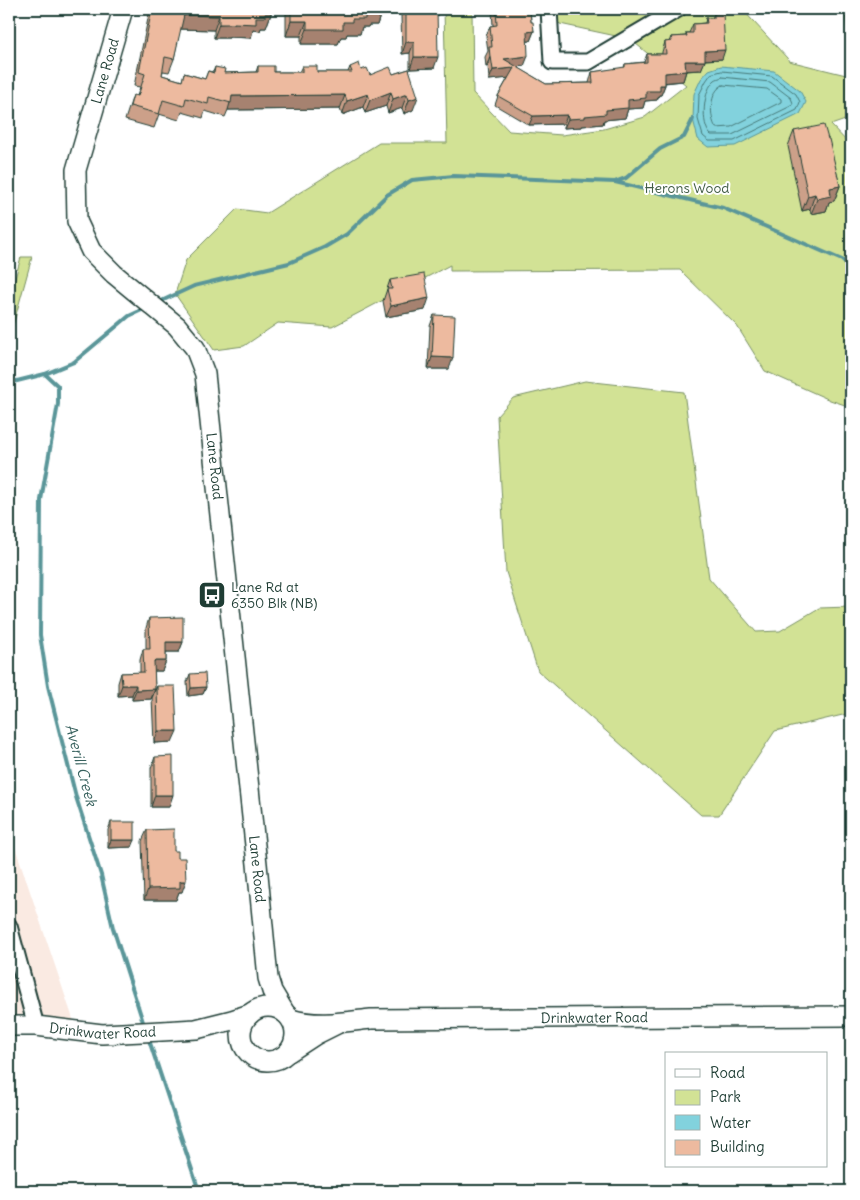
<svg xmlns="http://www.w3.org/2000/svg" width="860" height="1200" viewBox="0 0 860 1200" font-family="Delius,sans-serif">
	<style>
		.built { fill: #faeae2 }
		.green { fill: #d2e295; stroke: #789064 }
		.water { fill: #82d2dd; stroke: #5a9699 }
		.lines { fill: none; stroke-linecap: round; stroke-linejoin: round }
		.shore { stroke: #477978; stroke-width: 1 }
		.stream { stroke: #5a9699; stroke-width: 4 }
		.minor-casing { stroke: #1f3d34; stroke-width: 19 }
		.tertiary-casing { stroke: #1f3d34; stroke-width: 22 }
		.minor { stroke: #fff; stroke-width: 15 }
		.tertiary { stroke: #fff; stroke-width: 19 }
		.wall { fill: #cca089; stroke: #1f3d34 }
		.shaded-wall { fill: #a6826f; stroke: #1f3d34 }
		.building { fill: #edba9f; stroke: #1f3d34 }
		.labels { text-anchor: middle; stroke-width: 4; stroke-linejoin: round; paint-order: stroke }
		.street-label { font-size: 14px; fill: #1f3d34; stroke: #fff }
		.park-label { font-size: 14px; fill: #435e47; stroke: #fff }
		.poi-label { font-size: 14px; fill: #1f3d34; stroke: #fff; text-anchor: start }
		.water-label { font-size: 15px; font-style: italic; fill: #38625e; stroke: #fff }
	</style>
	<rect width="100%" height="100%" fill="#fff"/>
	<filter id="ink" filterUnits="userSpaceOnUse"><feTurbulence type="fractalNoise" baseFrequency=".02" numOctaves="2"/><feDisplacementMap in="SourceGraphic" scale="10" xChannelSelector="R" yChannelSelector="G"/><feConvolveMatrix kernelMatrix="1 2 1 2 8 2 1 2 1" color-interpolation-filters="sRGB"/></filter>
	<g filter="url(#ink)">
		<path class="built" d="M9,829l65,193 -65,-1z"/>
		<g class="green">
			<path d="M444,9h28l1,84 36,38 53,4 42,-6 41,-12 41,-32 -56,-46 -70,-15 -21,-15h203l45,49 2,3 57,14 4,-9 -5,-54 1,-3h5v109l-20,7 20,21v261l-21,-7 -65,-29 -28,-45 -57,-56 -230,1v-6l-118,62 -54,-4 -34,23 -30,4 -39,-56 11,-34 51,-51 30,4 112,-70h68z"/>
			<path d="M21,257h11l-23,83v-40z"/>
			<path d="M585,381l99,11 25,186 47,54 24,-1 39,-23 30,-1 2,3v103l-76,18 -56,84h-18l-163,-144 -32,-99 -9,-156 16,-18z"/>
		</g>
		<path class="water" d="M721,66l53,5 26,20 6,11 -6,12 -65,32 -27,1 -10,-8 -5,-20 1,-25 7,-15 8,-9z"/>
		<g class="lines">
			<g class="shore">
				<path d="M722,71l50,5 24,18 4,8 -3,8 -63,31h-25l-6,-5 -5,-17 1,-24 7,-14 5,-7z"/>
				<path d="M722,77l48,5 21,16 2,5 -2,3 -59,29h-21c-11,-10 -8,-46 4,-55 1,-1 5,-2 7,-3z"/>
				<path d="M723,85l44,4 14,10v3l-50,25 -15,1c-7,-11 -7,-37 7,-43z"/>
			</g>
			<g class="stream">
				<path d="M615,182l11,-4 34,-29 24,-12 9,-18"/>
				<path d="M157,303l37,-17 95,-23 36,-16 22,-13 40,-39 25,-15 42,-4 161,6 108,26 119,52 9,9"/>
				<path d="M45,374l13,12v18l-17,96 -1,135 8,51 28,111 25,78 12,53 31,97"/>
				<path d="M9,383l36,-9 29,-12 55,-46 17,-8"/>
				<path d="M148,1037l51,154"/>
			</g>
			<g class="minor-casing">
				<g id="minor">
					<path d="M549,9l3,53h36l90,-53"/>
					<path d="M9,926l27,100"/>
				</g>
			</g>
			<g class="tertiary-casing">
				<g id="tertiary">
					<path id="s1" d="M123,9l-47,161 1,51 14,30 23,23 63,52 18,22 10,26 52,490 11,114 4,13 13,22"/>
					<circle cx="268" cy="1034" r="27"/>
					<path id="s2" d="M291,1019c26,8 53,3 80,0l480,-3"/>
					<path id="s3" d="M9,1026h27l66,8 60,-3 34,-2 36,-9 18,-6"/>
					<path d="M289,1052l26,-17 22,-11"/>
				</g>
			</g>
			<use href="#minor" class="minor"/>
			<use href="#tertiary" class="tertiary"/>
		</g>
		<g class="wall">
			<path d="M150,9h121v5l-5,14h-5l-1,3 -7,-1 -2,8 -22,-1v1h-15v-8l-34,-1 -6,30 -5,13 -6,-1 -1,4 20,6 2,-8 21,6 3,-8 5,1 2,-5 9,6 32,-1 2,-6 16,6h25l3,-6 15,6h31l2,-5 11,3 9,5 23,-1 16,-5 4,41 -9,4 -2,-6 -14,5 -2,-7 -21,7 -2,-6 -21,8 -2,-6 -112,1 -3,7 -20,-6 -2,7 -21,-6 -3,8 -20,-6 -5,14 -29,-8 8,-25 4,1 3,-9 -6,-1z"/>
			<path d="M286,9h96v1l-5,15h-8l-1,2h-6l-2,7h-13l-1,3h-5l-3,7h-37v-8h-15z"/>
			<path d="M404,9h33l-3,59 -24,1v-16l-8,1 -1,-38z"/>
			<path d="M488,9h42l1,13 3,9 -4,10h-3l-3,25 -7,1 29,17 43,-1 3,-11 32,-4 1,-4 19,-2 3,-8h15v-2l3,-10h4l2,-5 15,-1v-3h3l4,-9 12,-1 1,-5h6l2,-4 8,45 -17,1 -4,10 -15,1 -3,10 -18,2v2l-4,10h-2l-2,5 -12,1 -2,7 -15,1 -3,9 -21,2 -1,4 -21,2v1l-18,1v-4l-35,1 -34,-20 3,-9 10,-18 -19,2 -1,-14 -2,1 -1,-10 3,-6 -2,-15 4,-10h3l-1,-16 -4,1z"/>
			<path d="M794,131l34,8 12,47 -6,15 -5,1 -3,9 -15,3 -1,-5 -8,2 -14,-65z"/>
			<path d="M390,280l35,30 -39,7 -3,-16z"/>
			<path d="M434,315l15,54h-21l2,-43z"/>
			<path d="M149,618l34,24 -4,10h-13v9l-4,10h-8l1,18 -4,10 -19,1v-5l-14,1v-13l3,-10h19v-13l3,-11h3v-21z"/>
			<path d="M190,674l16,13 -3,7 -15,2 -1,-14z"/>
			<path d="M157,686l15,56 -18,1 -2,-45z"/>
			<path d="M155,757l14,50h-18v-39z"/>
			<path d="M111,822l21,25 -24,1v-18z"/>
			<path d="M147,830l27,21 4,7 4,34h-3l-3,8h-32l-2,-59z"/>
		</g>
		<g class="shaded-wall">
			<path d="M374,10h8l-5,15h-8l-1,2h-6l-2,7h-13l-1,3h-5l-3,7h-37l6,-15 36,-7 9,-3 13,-7z"/>
			<path d="M265,14h6l-5,14h-5l-1,3 -7,-1 -2,8 -22,-1v1h-15l5,-14 15,-1z"/>
			<path d="M184,15l35,1 -5,14 -35,-1z"/>
			<path d="M291,21h16l-6,15h-15z"/>
			<path d="M534,31l-4,10 -7,1 4,-10z"/>
			<path d="M406,42h8l-4,11 -8,1z"/>
			<path d="M725,50l-3,9 -21,1 4,-9z"/>
			<path d="M528,56l-4,10 -24,3 4,-10z"/>
			<path d="M414,57h24l-4,11 -24,1z"/>
			<path d="M490,57h1l-3,9 -2,1z"/>
			<path d="M685,61h20l-4,9 -19,1z"/>
			<path d="M514,68l-3,10 -22,2 4,-10z"/>
			<path d="M686,71l-3,10 -22,2 4,-10z"/>
			<path d="M660,85h5l-4,10h-2l-2,5 -12,1 -2,7 -15,1 -3,9 -21,2 -1,4 -21,2v1l-18,1 4,-9 17,-3 21,-6z"/>
			<path d="M391,92l-5,14 -21,7 5,-13z"/>
			<path d="M368,94l-5,13 -21,8 5,-14z"/>
			<path d="M407,94l-5,14 -14,5 5,-14z"/>
			<path d="M345,95l-5,14 -112,1 4,-14z"/>
			<path d="M418,97l-5,13 -9,4 5,-14z"/>
			<path d="M567,115l-3,9 -35,1 4,-9z"/>
			<path d="M840,186l-6,15 -5,1 -3,9 -15,3 6,-15 13,-11z"/>
			<path d="M815,194l-5,15 -8,2 6,-15z"/>
			<path d="M429,298l-4,12 -39,7 5,-11z"/>
			<path d="M432,357l21,1 -4,11h-21z"/>
			<path d="M166,642h17l-4,10h-17z"/>
			<path d="M154,661h12l-4,10h-12z"/>
			<path d="M122,685h14l-4,10 -14,1z"/>
			<path d="M206,687l-3,7 -15,2 3,-8z"/>
			<path d="M155,689l-4,10 -19,1 4,-10z"/>
			<path d="M158,731h19l-5,11 -18,1z"/>
			<path d="M155,795h18l-4,12h-18z"/>
			<path d="M111,840h24l-3,7 -24,1z"/>
			<path d="M180,881h6l-4,11h-3l-3,8h-32l4,-11z"/>
		</g>
		<g class="building">
			<path d="M152,9h119v5h-6v3h-9v7l-22,-1v1h-15v-8l-35,-1 -10,44 -9,-2 -3,18 20,6 2,-8 21,6 3,-8 6,2 1,-6 10,2 -1,4 34,-1v-6h16v6h28v-6h15v6h35l-2,-5 9,-4 2,7 6,-2 3,7 20,-8 3,7 16,-5 9,28 -9,3 -2,-6 -14,5 -2,-7 -21,8 -2,-6 -21,7 -2,-6 -113,1 -1,7 -22,-6 -1,7 -22,-6 -2,8 -21,-6 -4,14 -29,-8 3,-11 5,1 7,-22 -6,-2z"/>
			<path d="M291,9h91v1h-8v2h-9v7h-13v3h-9v7h-36v-8h-16z"/>
			<path d="M406,9h31l1,48h-24v-15h-8z"/>
			<path d="M496,9h34l1,13h2l1,9 -7,1 1,24 -24,3 42,25 47,-1 -1,-11 33,-5v-3l22,-2v-8h19l-1,-12 7,-1 -1,-4 16,-1 -1,-3h7v-9l14,-1 -1,-5h8v-4l9,-1 2,37 -20,1v10h-20l1,10 -21,2v12h-5v6h-14v7l-18,2v8l-22,2v4l-21,2v2l-17,1 -1,-4 -34,1 -35,-20 16,-28 -21,2 -2,-13h-1l-1,-10h3l-2,-21 7,-1z"/>
			<path d="M824,125l4,14h1l11,47 -10,2 1,8 -14,3 -2,-5 -7,2 -14,-65z"/>
			<path d="M424,274l5,24 -38,8 -4,-17h5l-2,-9z"/>
			<path d="M434,315l21,1 -2,42 -21,-1z"/>
			<path d="M183,617v25h-17v19h-12l1,28 -19,1v-5h-14l-1,-12 23,-1 -1,-23h7l-1,-31z"/>
			<path d="M205,673l1,14 -15,1 -1,-14z"/>
			<path d="M157,686h18l2,45h-19z"/>
			<path d="M173,756v39h-18v-38z"/>
			<rect x="111" y="822" width="24" height="18"/>
			<path d="M174,829v22h4v7h7l1,23h-6v7l-32,1 -1,-59z"/>
		</g>
	</g>
	<defs>
		<g id="bus-square" transform="scale(1.4375)"><rect x="-9" y="-9" width="18" height="18" rx="4" fill="#1f3d34" stroke="#fff"/><path d="M-5-6H5V4H4V6H2V4H-2V6H-4V4H-5ZM-3.5-4V0h7V-4ZM-3.5 1.2v1.5H-2V1.2ZM2 1.2v1.5H3.5V1.2Z" fill="#fff"/></g>
	</defs>
	<g fill-rule="evenodd">
		<use href="#bus-square" x="212" y="595"/>
	</g>
	<g class="labels">
		<g class="street-label">
			<text transform="translate(105 71) rotate(-74)" y="5">Lane Road</text>
			<text dy="5" stroke="none"><textPath href="#s1" startOffset="515">Lane Road</textPath></text>
			<text dy="5" stroke="none"><textPath href="#s1" startOffset="920">Lane Road</textPath></text>
			<text dy="5" stroke="none"><textPath href="#s2" startOffset="304">Drinkwater Road</textPath></text>
			<text dy="5" stroke="none"><textPath href="#s3" startOffset="94">Drinkwater Road</textPath></text>
		</g>
		<g class="park-label">
			<text x="687" y="193">Herons Wood</text>
		</g>
		<g class="poi-label">
			<text x="231" y="592">Lane Rd at<tspan x="231" dy="16">6350 Blk (NB)</tspan></text>
		</g>
		<g class="water-label">
			<text transform="translate(81 765) rotate(75)" y="5">Averill Creek</text>
		</g>
	</g>
	<rect width="860" height="1200" fill="none" stroke="#fff" stroke-width="30"/>
	<rect x="15" y="15" width="830" height="1170" fill="none" stroke="#1f3d34" stroke-width="2" filter="url(#ink)"/>
	<rect x="665" y="1052" width="162" height="115" fill="#ffffff" stroke="#a5b1ae"/>
	<rect x="675" y="1069" width="25" height="8" fill="#ffffff" stroke="#a5b1ae"/>
	<text x="710" y="1078" font-size="15" fill="#1f3d34">Road</text>
	<rect x="675" y="1090" width="25" height="15" fill="#d2e295" stroke="#a5b1ae"/>
	<text x="710" y="1102" font-size="15" fill="#1f3d34">Park</text>
	<rect x="675" y="1115" width="25" height="15" fill="#82d2dd" stroke="#a5b1ae"/>
	<text x="710" y="1128" font-size="15" fill="#1f3d34">Water</text>
	<rect x="675" y="1140" width="25" height="15" fill="#edba9f" stroke="#a5b1ae"/>
	<text x="710" y="1152" font-size="15" fill="#1f3d34">Building</text>
</svg>
